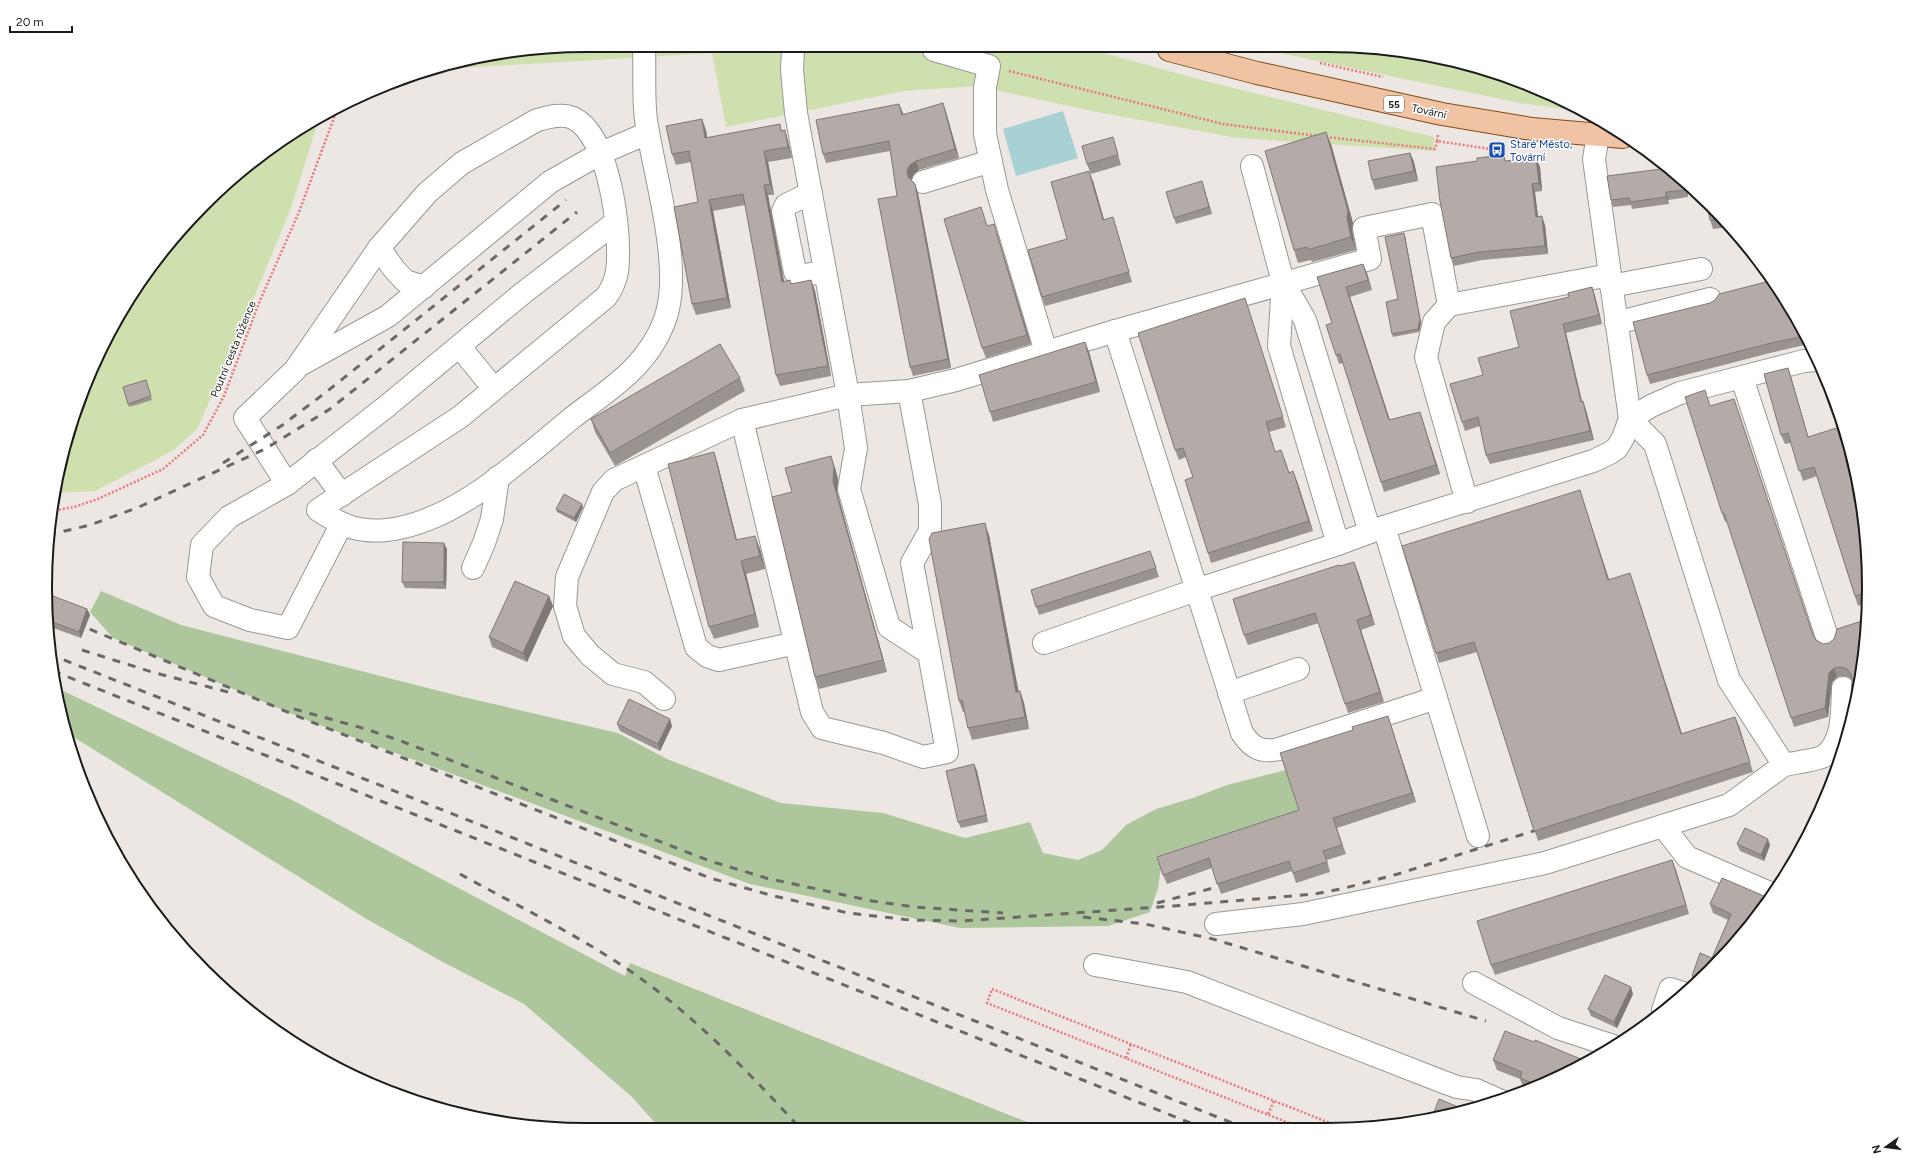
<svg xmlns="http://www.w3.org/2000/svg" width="1914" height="1175" viewBox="0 0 1914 1175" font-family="Figtree,sans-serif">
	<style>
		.grass { fill: #cee0ad }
		.forest { fill: #aec69c }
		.water { fill: #a7d1d4 }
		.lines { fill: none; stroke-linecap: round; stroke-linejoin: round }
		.minor-casing { stroke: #989898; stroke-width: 24 }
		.major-casing { stroke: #814c12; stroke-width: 24 }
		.path { stroke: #e8777c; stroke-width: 2.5; stroke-dasharray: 2 2; stroke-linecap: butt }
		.minor { stroke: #fff; stroke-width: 22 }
		.major { stroke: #efc3a3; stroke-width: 22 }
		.rail { stroke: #696969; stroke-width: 3; stroke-dasharray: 8 8; stroke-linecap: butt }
		.wall { fill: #9b9390 }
		.shaded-wall { fill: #7e7876 }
		.building { fill: #b4aba8; stroke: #7e7876 }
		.labels { text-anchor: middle; stroke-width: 3; stroke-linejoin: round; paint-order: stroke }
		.shield { fill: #fff; stroke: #5f5f5f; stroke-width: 1 }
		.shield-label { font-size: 10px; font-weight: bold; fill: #1b1b1b }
		.street-label { font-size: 11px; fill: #1b1b1b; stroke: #fff }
		.transit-label { font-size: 11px; fill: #164399; stroke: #fff; text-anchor: start }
		.rim { fill: none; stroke: #1b1b1b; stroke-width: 2 }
	</style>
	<rect width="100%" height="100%" fill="#ece7e2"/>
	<g class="grass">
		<path d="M516,50h577l116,32 225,55 -1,14 -196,-13 -145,-27 -116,-25 -72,5 -178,36 -14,-74 -284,17z"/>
		<path d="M1265,50h132l137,36 42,25 -56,-8z"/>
		<path d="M319,118l-28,90 -63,152 -31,69 -23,21 -79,41 -40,2 19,-80 27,-66 56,-90 100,-100z"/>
	</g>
	<g class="forest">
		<path d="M101,591l80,34 278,71 159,37 49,26 114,44 102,10 82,25 65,-16 13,31 35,7 24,-10 24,-25 30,-16 37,-11 34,-13 59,-15 22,67 -147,30 -3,21 -8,24 -42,14 -148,2 -210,-44 -441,-163 -196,-83 -23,-26z"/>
		<path d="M57,688l235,112 333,176 5,-13 412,165 -384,-2 -26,-29 -108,-93 -83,-43 -76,-43 -298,-185z"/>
	</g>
	<path class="water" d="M1063,111l15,47 -62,18 -13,-47z"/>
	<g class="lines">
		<g class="minor-casing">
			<g id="minor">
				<path d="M934,50l55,16 -4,21v47l12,56 49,162"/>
				<path d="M1252,166l31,116 -4,64 59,198"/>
				<path d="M923,182l68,-21"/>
				<path d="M811,193l-25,12 -3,6 12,61 6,4 24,-5"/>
				<path d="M616,222l-93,71 -136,113 -100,78 -42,-66 50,-48 84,-122 48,-55 35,-30 75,-43c11,-3 25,-7 36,-2 37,17 49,118 44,154 -2,10 -5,17 -11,25l-146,120 -142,93c23,15 40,23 69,20 70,-8 133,-70 185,-112 19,-15 45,-32 61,-49 16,-16 30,-38 35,-60 12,-52 -14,-135 -22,-189 -3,-23 -1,-47 -2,-70"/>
				<path d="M379,248l15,21 11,12 19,6"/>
				<path d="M1283,282l22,38 65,212"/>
				<path d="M1611,286l90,-17"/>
				<path d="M1449,305l-15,17 -8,35 41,145"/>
				<path d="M1616,323l94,-24"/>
				<path d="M1115,331l127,402c10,15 19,20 37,16l157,-51 -52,-171"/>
				<path d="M460,347l34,42"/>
				<path d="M300,365l88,-49 162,-134 51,-29 47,-20"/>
				<path d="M1742,378l86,262"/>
				<path d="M909,391l21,113v27l-18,32 17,90"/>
				<path d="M742,420l70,292 10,16 62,15 39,14 24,-5 -18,-99 -40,-26 -40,-138 7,-41 -8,-53 -52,-282 -4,-43 1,-20"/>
				<path d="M316,460l26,35"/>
				<path d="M644,466l-30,14 -11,12 -36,85 -2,29 9,30 16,19 23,19 31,8 20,17"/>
				<path d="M287,484l-58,33 -27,28 -4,32 16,29 36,14 38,8 53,-103"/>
				<path d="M473,568l11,-25 8,-24 6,-42"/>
				<path d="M796,643l-77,17 -12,-4 -11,-9 -52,-181 98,-46 106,-25 61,-4 47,-11 159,-49 255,-72 -6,-31 68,-14 17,91 161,-30"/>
				<path d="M1044,643l152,-53 142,-46 46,-17 209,-66 17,-8 7,-5 6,-10 7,-19 21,-13 29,-13 124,-32 12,-1"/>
				<path d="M1229,693l69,-24"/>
				<path d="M1436,698l42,138"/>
				<path d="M1784,765c8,-2 34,-5 40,-9 20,-14 18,-46 19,-68"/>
				<path d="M1663,826l24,31 85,37"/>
				<path d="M1216,924l87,-10 242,-51 184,-58 55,-40 -55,-85 -74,-236 -25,-25 -36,-260 4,-24"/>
				<path d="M1095,965l92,17 259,101 11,4 19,3 25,11"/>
				<path d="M1474,983l84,45 55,18"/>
				<path d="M1663,1010l7,-21 16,5"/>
			</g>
		</g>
		<g class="major-casing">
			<path id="major" d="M1169,50l88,23 185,41 90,15 91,8"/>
		</g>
		<g class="path">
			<path d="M1320,63l63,14"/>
			<path d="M1009,71l214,53 94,12"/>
			<path d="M1438,135l-1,6 60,9"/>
			<path d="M1326,137l109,12 2,-8"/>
			<path d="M51,511l23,-4 24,-8 65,-30 40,-34 21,-39 35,-93 40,-91 39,-105"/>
			<path d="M1126,1058l5,-14"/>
			<path d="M1268,1114l6,-13"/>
			<path d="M1304,1129l-317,-126 5,-14 353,140"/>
		</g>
		<use href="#minor" class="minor"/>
		<use href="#major" class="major"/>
		<g class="rail">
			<path d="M223,463l58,-37 44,-33 241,-193"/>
			<path d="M48,535l42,-10 49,-18 126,-58 65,-40 247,-197"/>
			<path d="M75,623l234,98 401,157 60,17 78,18 62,7 52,1 211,-15 142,-12 26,-5 57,-15 148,-47"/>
			<path d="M82,650l70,22 76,20"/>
			<path d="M49,654l1196,474"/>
			<path d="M53,671c383,152 767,304 1150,457"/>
			<path d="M294,709l72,20 35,12 309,120 56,17 106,23 43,6 88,6"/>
			<path d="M460,874c65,36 135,69 195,115 53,41 99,89 144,138"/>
			<path d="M1157,903l71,-19"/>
			<path d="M1083,917l62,7 68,15 273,82"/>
		</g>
	</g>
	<g class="wall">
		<path d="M899,104l4,10 43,-2 13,46 -40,12 -5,4 -3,6 4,4 3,9 33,175 -38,8 -3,-9 -13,-171 -7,-45 -64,12 -3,-9z"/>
		<path d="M706,130l1,8 78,-8 3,11 4,17 -24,4 6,33h-6l16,86 7,3 20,-4 4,11 16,85 -51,10 -4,-11 -31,-170 -32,6 18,97 -35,7 -4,-11 6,-102 -7,-40 -15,3 -4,-11z"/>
		<path d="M1331,144l22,79 -1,7 4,20 -44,12 -1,-2 -13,3 -4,-13z"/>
		<path d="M1116,147l5,18 -30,9 -4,-10z"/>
		<path d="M1410,153l4,9 4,19 -43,9 -3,-10z"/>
		<path d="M1506,161l34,6 2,24 -7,1 3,25 7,8 3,29 -66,6 -28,6 -3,-8z"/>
		<path d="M1669,168l18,17 1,12 -20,3 1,4 -37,5 -1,-4 -18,2 -2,-7z"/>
		<path d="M1093,181l11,39 12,7 16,55 -87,24 -3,-9 25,-58z"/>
		<path d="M1204,188l8,26 -36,10 -2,-6z"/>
		<path d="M1707,205l24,22 -18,2 -3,-9z"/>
		<path d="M984,217l3,9 10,7 34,111 -45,14 -4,-10z"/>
		<path d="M1405,236l16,87 -2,9 -26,5 -1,-3 6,-35z"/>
		<path d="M1363,264l9,26 -22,7 40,123 30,-8 20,62 -56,18 -41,-129 -4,1 -3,-9 -4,-32 -15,-46z"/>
		<path d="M1766,282l30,34 13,28 -35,8 -124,32 -3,-9 63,-72z"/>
		<path d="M1592,287l3,9 7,28 -36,9 16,68 4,9 8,30 -104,24 -4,-9 -6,-29 -15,5 -3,-9 21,-47 36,-28 50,-50z"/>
		<path d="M1248,307l38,120 -17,5 6,20 10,7 4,14 8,8 16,50 -102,32 -3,-10 -15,-76 -7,-20 -7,3 -4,-10z"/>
		<path d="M1085,342l4,10 11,40 -107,30 -3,-10z"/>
		<path d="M1788,368l3,9 17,60 56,79 3,87 -9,3 -41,-130 -14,5 -12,-38 -6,1 -4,-9z"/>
		<path d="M740,378l5,13 -130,75 -20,-34 -4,-13z"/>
		<path d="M146,380l6,20 -23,7 -6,-20z"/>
		<path d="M1710,406l104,230 2,4 7,4 6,-1 39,-20 -15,92 -2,-4 1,-31 -2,-2 -6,-2 -7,1 -5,5 -4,35 -34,10 -67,-206 -2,1 -3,-9z"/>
		<path d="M714,452l4,13 19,75 23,9 5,20 -19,5 13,53 -45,12 -5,-12z"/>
		<path d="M835,468l3,11 -1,13 50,180 -68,17 -4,-12 -23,-185z"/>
		<path d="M1583,500l26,79 24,3 49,152 57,-8 14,46 -215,69 -61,-189 -38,11 -3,-10z"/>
		<path d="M583,507l-7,15 -19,-10 -1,-3z"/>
		<path d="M989,535l29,156h2l4,12 5,26 -57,11 -4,-12 -3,-16h-2l-4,-11z"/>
		<path d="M447,549l-1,40 -41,-1 -3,-6z"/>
		<path d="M1153,559l6,18 -120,38 -8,-25z"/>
		<path d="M1340,566l18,6 17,53 -14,5 23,72 -36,11 -29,-90 -71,22 -4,-10z"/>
		<path d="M45,593l42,16 3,6 -9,23 -33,-12z"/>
		<path d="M549,596l4,10 -26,56 -35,-15 -3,-10z"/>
		<path d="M1388,716l28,86 -79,26 9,26 -19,6 3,12 -34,11 -4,-12 -71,23 -9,-26 -45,16 -4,-9 136,-65 54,-80z"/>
		<path d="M617,724l55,2 -12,25 -40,-20z"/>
		<path d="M974,764l3,7 11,51 -27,6 -3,-6z"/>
		<path d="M1737,844l33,1 -6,16 -24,-10z"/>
		<path d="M1676,870l13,44 -194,61 -4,-10z"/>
		<path d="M1710,904l47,14 -62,66 -3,-8 20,-18 16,-38 -15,-7z"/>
		<path d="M1633,994l-16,34 -26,-12 -3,-7z"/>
		<path d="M1534,1042l54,20 -60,27 -5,-2 -3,-8 -23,-9 -4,-10z"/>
	</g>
	<g class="shaded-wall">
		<path d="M943,103l3,9 13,46 -4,-9z"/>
		<path d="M899,104l4,9 2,11 -3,-9z"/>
		<path d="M702,119l4,11 3,19 -4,-11z"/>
		<path d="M785,130l3,11 4,17 -4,-11z"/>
		<path d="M1326,132l5,12 22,79 -1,7 4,20 -5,-13z"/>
		<path d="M764,151l4,11 6,33 -4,-11z"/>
		<path d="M1410,153l4,9 4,19 -4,-10z"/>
		<path d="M1536,158l4,9 2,24 -3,-8z"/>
		<path d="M916,161l3,9 -5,4 -3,6 -3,-3 -1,-6 3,-6z"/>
		<path d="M1089,171l4,10 14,49 -4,-10z"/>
		<path d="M1202,181l2,7 8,26 -3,-7z"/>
		<path d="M1685,183l2,2 1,12 -2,-7z"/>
		<path d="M915,184l3,9 33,175 -3,-9z"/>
		<path d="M1532,184l3,8 4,33 -3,-8z"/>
		<path d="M764,185l4,10 18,97 -4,-10z"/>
		<path d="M1666,192l3,12 -3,-7z"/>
		<path d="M709,200l4,11 18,97 -4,-10z"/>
		<path d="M1542,216l3,9 3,29 -3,-8z"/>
		<path d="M994,224l3,9 34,111 -4,-9z"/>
		<path d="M1404,233l1,3 16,87 -2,9 -1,-3z"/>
		<path d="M1363,264l4,9 5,17 -4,-10z"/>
		<path d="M811,280l4,11 16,85 -3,-10z"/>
		<path d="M1346,287l4,10 43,133 -4,-10z"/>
		<path d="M1592,287l3,9 7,28 -3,-9z"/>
		<path d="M1563,324l3,9 18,78 -3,-9z"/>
		<path d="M1085,342l4,10 11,40 -4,-10z"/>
		<path d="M1788,368l3,9 20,69 -3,-9z"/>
		<path d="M1583,401l3,9 8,30 -4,-9z"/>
		<path d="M1420,412l3,10 17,52 -4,-9z"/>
		<path d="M714,452l4,13 22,88 -4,-13z"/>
		<path d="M831,456l4,12 3,11 -1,13 50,180 -4,-12 -50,-179z"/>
		<path d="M1293,471l4,10 16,50 -4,-10z"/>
		<path d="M1580,490l3,10 29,89 -4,-9z"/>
		<path d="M582,504l1,3 -7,15 -2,-4z"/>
		<path d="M985,523l4,12 32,169 -5,-12z"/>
		<path d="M755,536l5,13 5,20 -5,-13z"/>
		<path d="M444,543l3,6 -1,40 -2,-7z"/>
		<path d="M741,561l5,13 13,53 -4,-13z"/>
		<path d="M1354,562l4,10 17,53 -4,-10z"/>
		<path d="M1630,573l3,9 52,161 -4,-9z"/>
		<path d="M549,596l4,10 -26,56 -4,-9z"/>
		<path d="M87,609l3,6 -9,23 -2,-6z"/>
		<path d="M1357,620l4,10 23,72 -4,-10z"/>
		<path d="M1834,668l3,9 -5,5 -4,35 -3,-9 4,-35z"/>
		<path d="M1020,691l4,12 5,26 -4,-12z"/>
		<path d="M1388,716l3,10 25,76 -4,-9z"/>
		<path d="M1735,717l4,9 14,46 -3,-10z"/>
		<path d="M670,719l2,7 -12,25 -2,-7z"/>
		<path d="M974,764l3,7 11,51 -2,-7z"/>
		<path d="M1768,839l2,6 -6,16 -3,-6z"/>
		<path d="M1672,860l4,10 13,44 -3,-9z"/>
		<path d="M1631,987l2,7 -16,34 -3,-6z"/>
	</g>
	<g class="building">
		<path d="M943,103l12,46 -39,12 -6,4 -3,6 1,6 7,7 33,175 -38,8 -32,-168 19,-3 -8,-55 -66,13 -7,-34 83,-16 3,11z"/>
		<path d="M702,119l3,19 75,-14 1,7 4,-1 3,17 -24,4 6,33 -6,1 18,97 8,-2 1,4 20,-4 17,86 -52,9 -33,-181 -34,6 18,98 -35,6 -18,-97 24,-5 -9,-51 -17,3 -6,-28z"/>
		<path d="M1326,132l22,79 -1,7 4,19 -44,13v-3l-13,3 -29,-99z"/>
		<path d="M1113,137l5,18 -31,9 -5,-18z"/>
		<path d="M1410,153l4,18 -42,9 -4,-19z"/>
		<path d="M1504,155l1,6 31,-3 3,25 -7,1 4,33 6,-1 3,30 -66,6 -28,6 -11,-57 -4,-34 41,-6v-3z"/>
		<path d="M1669,168l16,15 1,7 -20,2v5l-36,5 -1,-4 -18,2 -4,-24z"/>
		<path d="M1089,171l14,49 10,-3 16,55 -87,25 -14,-47 39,-11 -16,-57z"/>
		<path d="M1202,181l7,26 -35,11 -8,-26z"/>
		<path d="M1707,205l15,14 -12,1z"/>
		<path d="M981,207l6,19 7,-2 33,111 -45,13 -38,-129z"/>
		<path d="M1404,233l16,86 -2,10 -26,5 -6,-32 12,-3 -13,-62z"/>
		<path d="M1363,264l5,16 -22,7 43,133 31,-8 16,53 -55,17 -41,-128 -4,1 -10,-30 6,-2 -15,-46z"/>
		<path d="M1763,270l33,46 9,20 -34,7 -124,32 -14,-53 77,-19 5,-3 4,-6 47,-12z"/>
		<path d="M1592,287l7,28 -36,9 18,78 2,-1 7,30 -104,24 -8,-38 -16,5 -12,-38 33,-9 -5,-17 41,-11 -9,-36 59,-14 -1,-4z"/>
		<path d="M1245,298l38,119 -17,5 9,30 6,-2 8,23 4,-2 16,50 -101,32 -23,-73 8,-3 -10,-29 -8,2 -37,-117z"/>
		<path d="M1085,342l11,40 -106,30 -11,-37z"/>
		<path d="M720,344l20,34 -130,75 -19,-34z"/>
		<path d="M1788,368l20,69 35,-11 21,90 3,76 -12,4 -41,-129 -15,4 -11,-38 -7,2 -17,-61z"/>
		<path d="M146,380l5,16 -23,8 -5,-17z"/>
		<path d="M1705,390l5,16 24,-7 79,236 3,5 7,4 6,-1 5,-4 3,-10 31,-10v4l-15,89 -2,-1 1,-31 -1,-6 -4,-5 -6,-2 -7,1 -5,5 -4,35 -34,10 -67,-205h-2l-37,-116z"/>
		<path d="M714,452l22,88 19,-4 5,20 -19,5 14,53 -46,13 -41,-163z"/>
		<path d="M831,456l3,11 -1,14 50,179 -68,17 -43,-180 20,-5 -7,-24z"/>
		<path d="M1580,490l28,90 22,-7 51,161 54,-17 15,45 -216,69 -60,-189 -38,11 -34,-107z"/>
		<path d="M564,494l18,10 -8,14 -18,-9z"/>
		<path d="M985,523l31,169 4,-1 5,26 -57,11 -6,-28 -3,1 -30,-162 3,-6z"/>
		<path d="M403,542l41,1v39h-42z"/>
		<path d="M1150,551l6,17 -120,39 -5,-17z"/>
		<path d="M1354,562l17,53 -14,5 23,72 -35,12 -30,-91 -71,22 -11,-36 106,-34 1,1z"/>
		<path d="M515,581l34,15 -26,57 -34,-16z"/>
		<path d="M45,593l42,16 -8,23 -32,-12z"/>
		<path d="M629,699l41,20 -12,25 -41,-20z"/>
		<path d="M1388,716l24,77 -79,25 9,27 -19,6 4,11 -34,11 -4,-12 -72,23 -8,-26 -46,17 -6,-18 142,-47 -19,-57 73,-23 -1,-3z"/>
		<path d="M974,764l12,51 -28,7 -12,-51z"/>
		<path d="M1745,828l23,11 -7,16 -24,-11z"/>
		<path d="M1672,860l14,45 -195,60 -14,-44z"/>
		<path d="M1722,878l42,18 6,1 -13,21 -58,61 -7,-3 8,-23 12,5 19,-44 -21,-10z"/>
		<path d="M1605,975l26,12 -17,35 -26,-13z"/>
		<path d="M1505,1031l29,11 1,-2 53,22 -51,23 -17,-7 2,-6 -29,-12z"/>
		<path d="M1439,1099l24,10 -30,6z"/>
	</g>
	<defs>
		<g id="bus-square" transform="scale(0.9)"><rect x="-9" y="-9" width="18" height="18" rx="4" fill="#1a4fb4" stroke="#fff"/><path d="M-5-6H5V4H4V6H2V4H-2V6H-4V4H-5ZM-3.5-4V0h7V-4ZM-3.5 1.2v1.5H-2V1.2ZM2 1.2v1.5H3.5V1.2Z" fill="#fff"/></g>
	</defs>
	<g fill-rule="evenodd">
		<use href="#bus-square" x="1497" y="150"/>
	</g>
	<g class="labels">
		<rect class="shield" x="1384" y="96" width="20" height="16" rx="3"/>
		<g class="shield-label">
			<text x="1394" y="108">55</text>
		</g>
		<g class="street-label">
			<text transform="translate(1429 111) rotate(12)" y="4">Tovární</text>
			<text transform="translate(233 349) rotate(-68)" y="4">Poutní cesta růžence</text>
		</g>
		<g class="transit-label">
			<text x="1510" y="148">Staré Město,<tspan x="1510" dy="13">Tovární</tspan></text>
		</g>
	</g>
	<path d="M0 0H1914V1175H0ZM587 52H1327A535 535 0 0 1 1862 587V588A535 535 0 0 1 1327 1123H587A535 535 0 0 1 52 588V587A535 535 0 0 1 587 52Z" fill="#fff" fill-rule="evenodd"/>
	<path class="rim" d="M587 52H1327A535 535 0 0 1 1862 587V588A535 535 0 0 1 1327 1123H587A535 535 0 0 1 52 588V587A535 535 0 0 1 587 52Z"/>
	<g transform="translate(1886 1147) rotate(256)" stroke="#ffffff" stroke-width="3" paint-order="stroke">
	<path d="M0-3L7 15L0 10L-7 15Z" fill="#1b1b1b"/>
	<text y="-6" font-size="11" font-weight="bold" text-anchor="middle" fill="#1b1b1b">N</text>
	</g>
	<path d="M10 26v6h62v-6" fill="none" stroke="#1b1b1b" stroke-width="2"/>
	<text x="16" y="26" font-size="12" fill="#1b1b1b" stroke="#ffffff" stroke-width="3" paint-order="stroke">20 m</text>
</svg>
